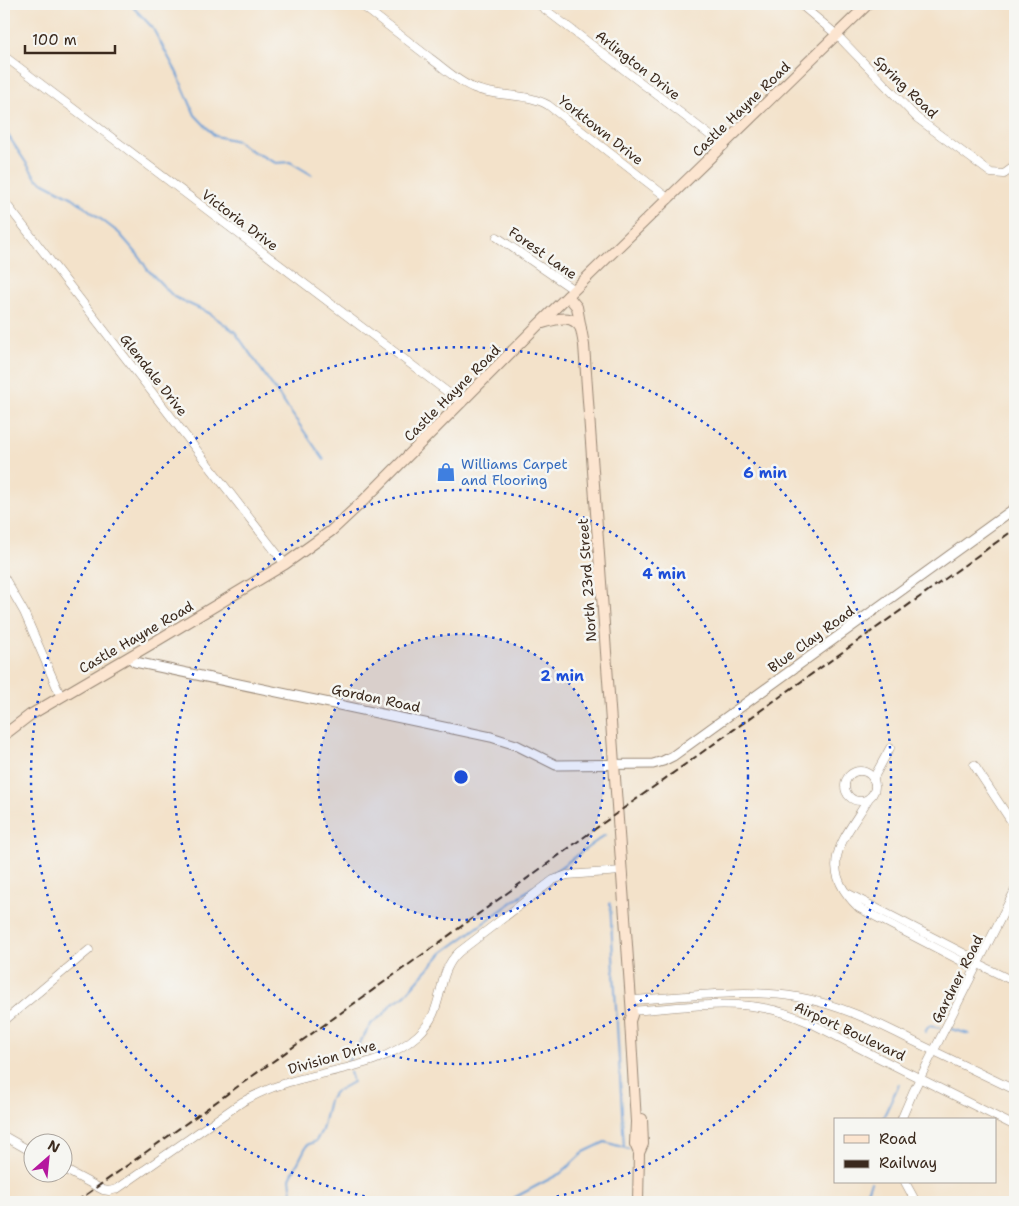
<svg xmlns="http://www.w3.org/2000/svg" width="1019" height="1206" viewBox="0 0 1019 1206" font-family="'Shantell Sans',sans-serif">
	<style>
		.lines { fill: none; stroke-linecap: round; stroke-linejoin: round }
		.stream { stroke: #699ed6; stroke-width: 2 }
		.minor-casing { stroke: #978674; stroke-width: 9 }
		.tertiary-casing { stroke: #978674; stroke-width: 11 }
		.secondary-casing { stroke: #978674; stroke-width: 12 }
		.minor { stroke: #fff; stroke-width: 8 }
		.tertiary { stroke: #fff; stroke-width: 9 }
		.secondary { stroke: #fce5d0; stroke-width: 10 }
		.rail { stroke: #3b2a1e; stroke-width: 2; stroke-dasharray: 8 4; stroke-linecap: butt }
		.ring { fill: none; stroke: #1d4ed8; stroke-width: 2.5; stroke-dasharray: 2.5 5 }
		.labels { text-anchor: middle; stroke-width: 5; stroke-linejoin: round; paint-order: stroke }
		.street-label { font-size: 14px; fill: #3b2a1e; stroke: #f6f6f2 }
		.shop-label { font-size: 14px; fill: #366cbe; stroke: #f6f6f2; text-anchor: start }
		.centre { fill: #1d4ed8; stroke: #f6f6f2; stroke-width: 2.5 }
		.ring-label { font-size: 15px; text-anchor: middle; font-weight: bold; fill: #1d4ed8; stroke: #f6f6f2; stroke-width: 5; stroke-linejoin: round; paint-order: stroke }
	</style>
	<rect width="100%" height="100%" fill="#f6f6f2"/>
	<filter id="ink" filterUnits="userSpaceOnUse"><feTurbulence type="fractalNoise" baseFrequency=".02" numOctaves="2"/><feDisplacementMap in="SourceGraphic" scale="10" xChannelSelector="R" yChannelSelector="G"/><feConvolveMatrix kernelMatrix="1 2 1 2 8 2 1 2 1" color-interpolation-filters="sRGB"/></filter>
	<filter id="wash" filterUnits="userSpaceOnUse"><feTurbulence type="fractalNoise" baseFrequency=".0096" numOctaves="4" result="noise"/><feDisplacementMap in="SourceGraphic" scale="20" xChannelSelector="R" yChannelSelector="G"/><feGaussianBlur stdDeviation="1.12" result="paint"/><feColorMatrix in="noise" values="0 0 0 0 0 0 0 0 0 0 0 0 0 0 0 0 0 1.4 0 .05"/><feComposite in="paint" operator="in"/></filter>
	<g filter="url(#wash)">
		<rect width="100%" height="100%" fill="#f3e2ca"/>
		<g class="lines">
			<g class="stream">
				<path d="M130,4l22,23 24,44 19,44 20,21 23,5 10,8 28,14 14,-1 22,13"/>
				<path d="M4,129l32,49 8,5 29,15 46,35 20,23 8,13 27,28 35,16 26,19 89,128"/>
				<path d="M610,903l14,244"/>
				<path d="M951,1029l18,5"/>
				<path d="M925,1032l4,-6 12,2"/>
				<path d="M347,1063l25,-40 12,-9 7,-10 13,-8 38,-43 163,-118"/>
				<path d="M882,1120l17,-36"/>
				<path d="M293,1202l-3,-24 17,-33 9,-4 6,-11 7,-30 6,-8 18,-10 -3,-10"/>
				<path d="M506,1202l55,-29 23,-21 21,-10 24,7"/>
				<path d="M862,1202l9,-20"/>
			</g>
		</g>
	</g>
	<g filter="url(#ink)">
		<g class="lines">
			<g class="minor-casing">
				<g id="minor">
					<path d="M360,4c23,18 47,36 70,54 14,10 28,24 44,30 24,10 51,4 74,17l121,94"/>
					<path d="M538,4l186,142"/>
					<path d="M800,4l37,31 80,83 74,55 13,1 11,-8"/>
					<path d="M4,56l458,347"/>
					<path d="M4,201l281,363"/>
					<path d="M497,237l77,53"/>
					<path d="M4,577l20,35 37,85"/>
					<path d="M974,765l41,62"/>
					<circle cx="860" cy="786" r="15"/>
					<path d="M873,779l17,-31"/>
					<path d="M869,798c-24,41 -55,67 -10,110l108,56h11"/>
					<path d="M847,893l124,64 7,7 37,18"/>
					<path d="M631,1000c53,-3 113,-12 166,-3 41,7 79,25 116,44 34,16 68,33 102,49"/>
					<path d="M632,1011c42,-3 91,-11 132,-3 36,6 69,27 101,43 50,25 100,50 150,75"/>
					<path d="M4,1021l85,-71"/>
					<path d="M901,1120l12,-28 102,-202"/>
					<path d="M4,1136l28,16"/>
					<path d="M62,1168l41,22 6,1 8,-2 125,-87c13,-7 25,-13 38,-17 46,-16 100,-16 138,-50 29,-26 16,-60 41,-83l94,-72 14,-5 54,-4"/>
					<path d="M905,1182l11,20"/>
				</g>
			</g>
			<g class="tertiary-casing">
				<path id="tertiary" d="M129,657l6,5 356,75 25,8 40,20 97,-1 10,-3 10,-5 342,-248"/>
			</g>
			<g class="secondary-casing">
				<g id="secondary">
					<path d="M568,296l9,11 7,38 48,670 -2,6 6,101 -1,22 4,9"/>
					<path d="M543,323c13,-4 30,-10 38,6"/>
					<path d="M4,735l26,-20 128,-75 127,-76 46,-33 32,-30 176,-177 329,-320"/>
					<path d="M638,1202l1,-49 4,-9 -1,-25"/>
				</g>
			</g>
			<use href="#minor" class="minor"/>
			<use href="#tertiary" class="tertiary"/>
			<use href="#secondary" class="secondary"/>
			<path class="rail" d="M76,1202l353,-252 188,-137 398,-284"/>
		</g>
	</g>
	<circle cx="461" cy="777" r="143" fill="#1d4ed8" fill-opacity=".12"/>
	<g class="ring">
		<circle cx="461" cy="777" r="143"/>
		<circle cx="461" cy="777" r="287"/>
		<path d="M394 1202A430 430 0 1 1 528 1202"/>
	</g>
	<defs>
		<g id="shop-bare" transform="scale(1.5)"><path d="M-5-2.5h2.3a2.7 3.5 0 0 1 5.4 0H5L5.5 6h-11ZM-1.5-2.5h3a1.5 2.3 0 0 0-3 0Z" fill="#3f7fe0" stroke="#f6f6f2" stroke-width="2.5" paint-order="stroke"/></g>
	</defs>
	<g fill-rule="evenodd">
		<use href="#shop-bare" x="446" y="472"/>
	</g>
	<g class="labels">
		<g class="street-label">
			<text transform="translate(638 65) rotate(38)" y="5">Arlington Drive</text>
			<text transform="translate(906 87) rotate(44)" y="5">Spring Road</text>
			<text transform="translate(741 109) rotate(-44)" y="5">Castle Hayne Road</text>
			<text transform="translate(601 130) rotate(38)" y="5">Yorktown Drive</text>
			<text transform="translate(240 220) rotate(37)" y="5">Victoria Drive</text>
			<text transform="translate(543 253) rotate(35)" y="5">Forest Lane</text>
			<text transform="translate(154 375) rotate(52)" y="5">Glendale Drive</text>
			<text transform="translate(452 393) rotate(-45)" y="5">Castle Hayne Road</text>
			<text transform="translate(587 580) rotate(-94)" y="5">North 23rd Street</text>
			<text transform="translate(136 637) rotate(-30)" y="5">Castle Hayne Road</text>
			<text transform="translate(811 639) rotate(-36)" y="5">Blue Clay Road</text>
			<text transform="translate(376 698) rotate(12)" y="5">Gordon Road</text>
			<text transform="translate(957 979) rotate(-63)" y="5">Gardner Road</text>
			<text transform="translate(850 1031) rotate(25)" y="5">Airport Boulevard</text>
			<text transform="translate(332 1057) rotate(-16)" y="5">Division Drive</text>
		</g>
		<g class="shop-label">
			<text x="461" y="469">Williams Carpet<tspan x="461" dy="16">and Flooring</tspan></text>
		</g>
	</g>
	<circle cx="461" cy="777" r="8" class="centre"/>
	<g class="ring-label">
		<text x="765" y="478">6 min</text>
		<text x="664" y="579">4 min</text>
		<text x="562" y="681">2 min</text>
	</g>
	<rect width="1019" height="1206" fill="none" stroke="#f6f6f2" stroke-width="20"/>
	<rect x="834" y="1118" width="162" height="65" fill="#f6f6f2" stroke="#aba49d"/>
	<rect x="844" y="1135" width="25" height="8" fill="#fce5d0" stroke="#aba49d"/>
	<text x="879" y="1144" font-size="15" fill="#3b2a1e">Road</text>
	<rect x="844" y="1160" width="25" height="8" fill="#3b2a1e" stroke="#aba49d"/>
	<text x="879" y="1168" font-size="15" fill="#3b2a1e">Railway</text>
	<g transform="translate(48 1158) rotate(27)"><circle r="24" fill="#f6f6f2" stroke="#aba49d"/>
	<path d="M0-4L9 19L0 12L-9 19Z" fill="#b5179e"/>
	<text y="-8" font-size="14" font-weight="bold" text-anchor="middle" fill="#3b2a1e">N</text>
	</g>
	<path d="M25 45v8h90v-8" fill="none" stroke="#3b2a1e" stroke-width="2.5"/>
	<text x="32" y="45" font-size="15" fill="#3b2a1e" stroke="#f6f6f2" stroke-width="4" paint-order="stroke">100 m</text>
</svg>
